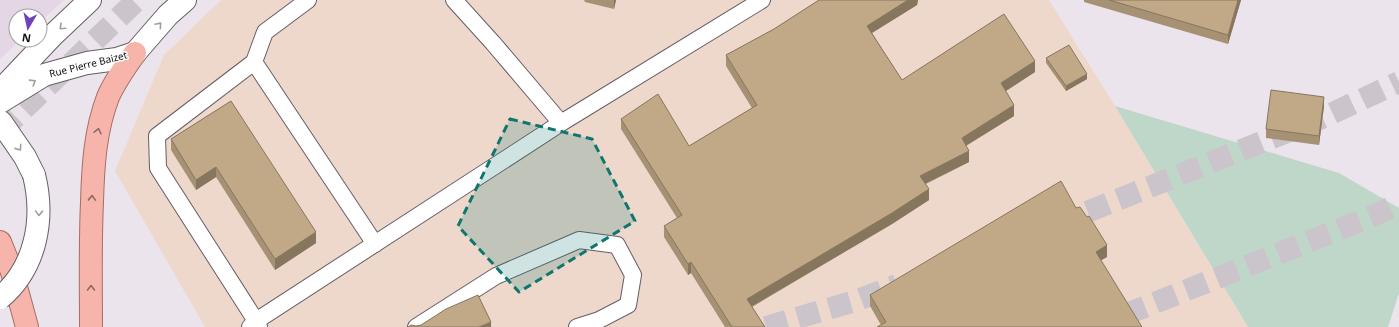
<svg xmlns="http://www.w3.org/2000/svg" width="1399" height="327" viewBox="0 0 1399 327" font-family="'Noto Sans',sans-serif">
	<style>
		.built { fill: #e4d6e4 }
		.industrial { fill: #eed8cb }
		.green { fill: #bfd7c9 }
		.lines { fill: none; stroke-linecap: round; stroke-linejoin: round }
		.trunk-tunnel { stroke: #cbc4cb; stroke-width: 22; stroke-dasharray: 22 11; stroke-linecap: butt }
		.service-casing { stroke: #655e65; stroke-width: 18 }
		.minor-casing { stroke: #655e65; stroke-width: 24 }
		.tertiary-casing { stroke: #655e65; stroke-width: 24 }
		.trunk-casing { stroke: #a56e67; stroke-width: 24 }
		.service { stroke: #fff; stroke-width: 16 }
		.minor { stroke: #fff; stroke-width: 22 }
		.tertiary { stroke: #fff; stroke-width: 22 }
		.trunk { stroke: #f6b4aa; stroke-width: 22 }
		.minor-bridge-casing { stroke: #655e65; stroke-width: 24; stroke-linecap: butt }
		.minor-bridge { stroke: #fff; stroke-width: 22 }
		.wall { fill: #a69174 }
		.shaded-wall { fill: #87765e }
		.building { fill: #c1a987; stroke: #87765e }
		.oneway { stroke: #a09fa0 }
		.oneway2 { stroke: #8f6a65 }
		.marked { fill: #0f766e; fill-opacity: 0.2; stroke: #0f766e; stroke-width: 3; stroke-dasharray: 8 5; stroke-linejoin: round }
		.labels { text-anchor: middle; stroke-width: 3; stroke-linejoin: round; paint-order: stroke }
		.street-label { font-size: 10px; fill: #110f11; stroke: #fff }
	</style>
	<rect width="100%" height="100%" fill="#ece4ec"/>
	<path class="built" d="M0,0h64l-24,22v-6h-24v24h4l-20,19z"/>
	<path class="industrial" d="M221,0h828l66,106 133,221h-1043l-90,-156 49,-116z"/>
	<path class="green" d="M1115,106l224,67 60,35v85l-11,34h-140z"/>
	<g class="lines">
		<g class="trunk-tunnel">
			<path d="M0,132l137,-132"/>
			<path d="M1057,224l265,-106 77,-36"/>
			<path d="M766,327l89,-26 42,-16"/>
			<path d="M1094,327l279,-111 26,-13"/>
		</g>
		<g class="service-casing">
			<g id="service">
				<path d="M454,0l39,43 68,80"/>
				<path d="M254,62l121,182"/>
				<path d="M250,327l6,-6 305,-198 201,-123"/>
				<path d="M259,327l-3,-6 -98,-153 -1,-32 97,-74 11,-30 43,-32"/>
				<path d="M416,327l80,-51 83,-36 38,5 16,30 -5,30 -29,15 -22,7"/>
			</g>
		</g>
		<g class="minor-casing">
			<g id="minor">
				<path d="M0,91l53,-56 37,-35"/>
				<path d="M0,102l44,-27 43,-12 30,-4 18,-6"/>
				<path d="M1,122l24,35 9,18"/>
			</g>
		</g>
		<g class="tertiary-casing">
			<path id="tertiary" d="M135,53l33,-38 17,-15"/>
		</g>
		<g class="trunk-casing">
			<g id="trunk">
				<path d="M0,242l12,30 15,55"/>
				<path d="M91,327c0,-42 -1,-83 1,-125 1,-36 3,-71 16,-105 7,-16 17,-30 27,-44"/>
			</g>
		</g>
		<use href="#service" class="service"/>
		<use href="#minor" class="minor"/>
		<use href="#tertiary" class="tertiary"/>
		<use href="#trunk" class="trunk"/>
		<g class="minor-bridge-casing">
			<path id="minor-bridge" d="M0,298c36,-30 45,-79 34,-123"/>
		</g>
		<use href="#minor-bridge" class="minor-bridge"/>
	</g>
	<g class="wall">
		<path d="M584,0h32l-2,9 -29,-7z"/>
		<path d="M819,0h99l-1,5 -45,28 30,47 133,-8 -29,19 8,25 -48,30 3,16 -43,22 3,16 -37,24 -140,83 13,20h-40l-34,-54 -3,2 -24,-38v-11l13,-8 -56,-89v-10l68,27 63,-38 -26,-42v-11l48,-26z"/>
		<path d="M1084,0h157l-13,44 -144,-42z"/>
		<path d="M1046,58l41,21 -21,12 -20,-28z"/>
		<path d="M231,101l85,142 -41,27 -59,-93 -20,13 -25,-40v-11z"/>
		<path d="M1324,106l-5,39 -53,-7v-9z"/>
		<path d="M1076,208l31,49 -6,3 -220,65 -11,-19v-11z"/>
	</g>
	<g class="shaded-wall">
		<path d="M614,0h2l-2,9z"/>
		<path d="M908,0h10l-1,5 -50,31v-10z"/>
		<path d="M1238,0h3l-13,44v-9z"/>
		<path d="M1035,61v11l-34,22v-11z"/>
		<path d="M1087,74v5l-21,12v-5z"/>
		<path d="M1324,97v9l-5,39v-9z"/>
		<path d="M1014,105v11l-52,32v-10z"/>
		<path d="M969,151v11l-49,24v-10z"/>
		<path d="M216,167v10l-20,13v-10z"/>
		<path d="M929,189v11l-37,24 -145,85v-10z"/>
		<path d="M316,232v11l-41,27v-11z"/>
		<path d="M1107,245v12l-11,6v-11z"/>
		<path d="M691,262v11l-3,2v-11z"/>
		<path d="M491,322v5h-12z"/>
	</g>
	<g class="building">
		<path d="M819,0h89l-41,26 35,54 102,-66 31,47 -34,22 13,22 -52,33 7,13 -49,25 9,13 -37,24 -145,86 18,28h-33l-41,-65 -3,2 -24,-38 18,-11 -61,-96 37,-25 31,52 68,-41 -31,-50 48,-26z"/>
		<path d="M1109,0h129l-10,35z"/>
		<path d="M1069,45l18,29 -21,12 -20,-28z"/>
		<path d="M1271,90l53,7 -5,39 -53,-7z"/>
		<path d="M231,101l85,131 -41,27 -59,-92 -20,13 -25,-41z"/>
		<path d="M1061,181l15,27 4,-1 7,10 2,-1 18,29 -11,7 46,75h-265l9,-5 -16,-27z"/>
		<path d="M478,295l13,27 -12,5h-71l3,-2 5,1 5,-1 25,-16z"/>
	</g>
	<defs><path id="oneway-chevron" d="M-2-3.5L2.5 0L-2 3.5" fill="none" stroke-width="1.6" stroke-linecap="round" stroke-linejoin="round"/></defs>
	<g class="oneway">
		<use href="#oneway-chevron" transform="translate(159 25) rotate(-49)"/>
		<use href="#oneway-chevron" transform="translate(62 27) rotate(137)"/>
		<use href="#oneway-chevron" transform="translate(33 82) rotate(-32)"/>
		<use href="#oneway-chevron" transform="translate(19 148) rotate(55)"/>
		<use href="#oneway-chevron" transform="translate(39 213) rotate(92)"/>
	</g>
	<g class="oneway2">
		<use href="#oneway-chevron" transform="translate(98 131) rotate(-77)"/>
		<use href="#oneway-chevron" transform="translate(92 198) rotate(-88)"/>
		<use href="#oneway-chevron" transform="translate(91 288) rotate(-90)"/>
	</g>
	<path class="marked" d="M510,119l82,20 43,82 -116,71 -61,-66z"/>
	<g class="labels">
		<g class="street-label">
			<text transform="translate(88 64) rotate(-14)" y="4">Rue Pierre Baizet</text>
		</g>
	</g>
	<g transform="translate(28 28) rotate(189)"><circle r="19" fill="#ffffff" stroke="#a09fa0"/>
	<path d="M0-3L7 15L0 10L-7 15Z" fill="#6e43bc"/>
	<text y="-6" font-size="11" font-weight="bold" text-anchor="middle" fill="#110f11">N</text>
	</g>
</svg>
